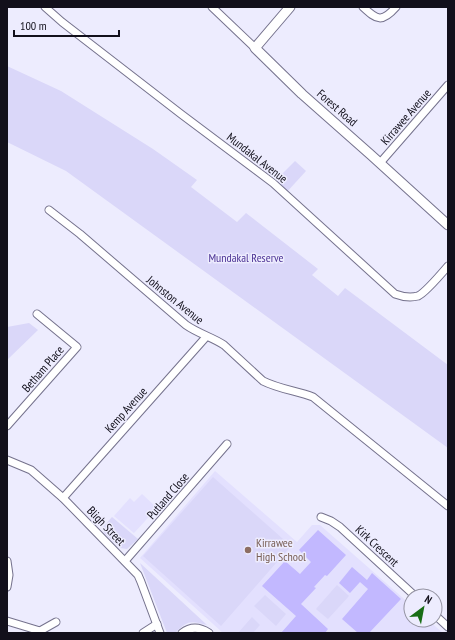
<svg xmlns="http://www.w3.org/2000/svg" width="455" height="640" viewBox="0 0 455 640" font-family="'PT Sans Narrow',sans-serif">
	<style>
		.built { fill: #e3e0fe }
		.green { fill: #dad7f9 }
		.building { fill: #c2b8ff }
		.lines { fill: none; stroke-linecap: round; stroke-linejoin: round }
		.street-casing { stroke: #75728d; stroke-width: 9 }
		.secondary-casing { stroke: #75728d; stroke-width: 11 }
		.street { stroke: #fff; stroke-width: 7 }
		.secondary { stroke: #fff; stroke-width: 9 }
		.education-dot { fill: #8d6e63; stroke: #edecfe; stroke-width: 1.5 }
		.labels { text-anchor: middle; stroke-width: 3; stroke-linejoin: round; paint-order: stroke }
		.street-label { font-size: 12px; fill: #12101b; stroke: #edecfe }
		.park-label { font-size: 12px; fill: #4d3496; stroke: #edecfe }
		.education-label { font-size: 12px; fill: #785e54; stroke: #edecfe; text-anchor: start }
	</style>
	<rect width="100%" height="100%" fill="#edecfe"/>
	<g class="built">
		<path d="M215,471l82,71 15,-17h8l91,80v15h17l15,13h-220l-83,-75z"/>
		<path d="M142,494l15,14 -23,25 -20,-17 16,-18 4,4z"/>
	</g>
	<g class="green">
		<path d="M7,66l54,25 92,58 44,31 -6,7 46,35 9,-9 72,56 -6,6 26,21 7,-8 103,77v83l-382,-277 -59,-29z"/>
		<path d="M295,161l11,10 -21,23 -12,-11z"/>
		<path d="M29,323l9,7 -31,30v-33z"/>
		<path d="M213,477l78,69 -70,80 -78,-70z"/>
		<path d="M112,517l26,22 -11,10 -7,-1 -16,-15 -1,-6z"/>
		<path d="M140,563l67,62c-17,-5 -20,-4 -32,8h-8z"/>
		<path d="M337,585l12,11 -21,23 -12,-10z"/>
		<path d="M265,595l21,19 -10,12 -22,-20z"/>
		<path d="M252,617l8,8 -7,8h-15z"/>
	</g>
	<g class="building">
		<path d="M318,530l28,25 -19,21 -2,-1 -11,12 2,1 -15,16 27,25 -3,4h-44l15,-17 -34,-30 23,-25 15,13 11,-12 -12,-12z"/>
		<path d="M352,567l15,13 5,-7 29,26 -32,34h-11l-16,-14 26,-30 -8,-7 -10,11 -11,-10z"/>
	</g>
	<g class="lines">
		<g class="street-casing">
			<g id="street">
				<path d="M45,7l17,15 119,92 92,69 122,111c8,3 15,4 23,2 7,-3 24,-23 30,-30"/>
				<path d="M212,7l43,41"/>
				<path d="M363,7c14,13 19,16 33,0"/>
				<path d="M380,163l68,-78"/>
				<path d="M49,210l31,24 106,91c13,9 26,12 38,20l39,36c16,8 34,10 50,16l135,109"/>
				<path d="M7,426l70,-79 -40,-33"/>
				<path d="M7,460l24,10 32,28 75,77 3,7 19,51"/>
				<path d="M63,498l143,-161"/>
				<path d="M321,517l10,4 9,6 75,69"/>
				<path d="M7,561l2,14 -2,12"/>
				<path d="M125,561l102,-117"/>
				<path d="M435,615l13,12"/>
				<path d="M7,621l33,10 1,2"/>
				<path d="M40,631l16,-9"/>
				<path d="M143,633l14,-9"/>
				<path d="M182,633c9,-7 18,-6 27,0"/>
			</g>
		</g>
		<g class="secondary-casing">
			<path id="secondary" d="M290,7l-35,41 47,46 69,61 77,70"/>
		</g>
		<use href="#street" class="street"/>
		<use href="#secondary" class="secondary"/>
	</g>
	<circle class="education-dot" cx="248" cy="550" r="4"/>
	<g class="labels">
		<g class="street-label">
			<text transform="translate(337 108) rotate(41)" y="4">Forest Road</text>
			<text transform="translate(406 117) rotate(-49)" y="4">Kirrawee Avenue</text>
			<text transform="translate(257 158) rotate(38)" y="4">Mundakal Avenue</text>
			<text transform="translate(175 300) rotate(39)" y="4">Johnston Avenue</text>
			<text transform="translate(43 369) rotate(-49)" y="4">Betham Place</text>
			<text transform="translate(126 410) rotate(-48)" y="4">Kemp Avenue</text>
			<text transform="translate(168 496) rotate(-49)" y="4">Putland Close</text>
			<text transform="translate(106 526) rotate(46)" y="4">Bligh Street</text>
			<text transform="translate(377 546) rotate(43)" y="4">Kirk Crescent</text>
		</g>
		<g class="park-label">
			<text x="246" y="262">Mundakal Reserve</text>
		</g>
		<g class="education-label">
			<text x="256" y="547">Kirrawee<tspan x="256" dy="14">High School</tspan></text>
		</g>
	</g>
	<rect width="455" height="640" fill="none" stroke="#12101b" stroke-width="16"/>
	<g transform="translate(423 608) rotate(32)"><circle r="19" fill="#edecfe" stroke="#9594a3"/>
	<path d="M0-3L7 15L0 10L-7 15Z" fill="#186d15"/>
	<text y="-6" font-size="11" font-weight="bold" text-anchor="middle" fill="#12101b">N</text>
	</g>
	<path d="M14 30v6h105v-6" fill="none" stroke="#12101b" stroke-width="2"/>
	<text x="20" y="30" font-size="12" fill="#12101b" stroke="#edecfe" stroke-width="3" paint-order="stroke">100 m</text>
</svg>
